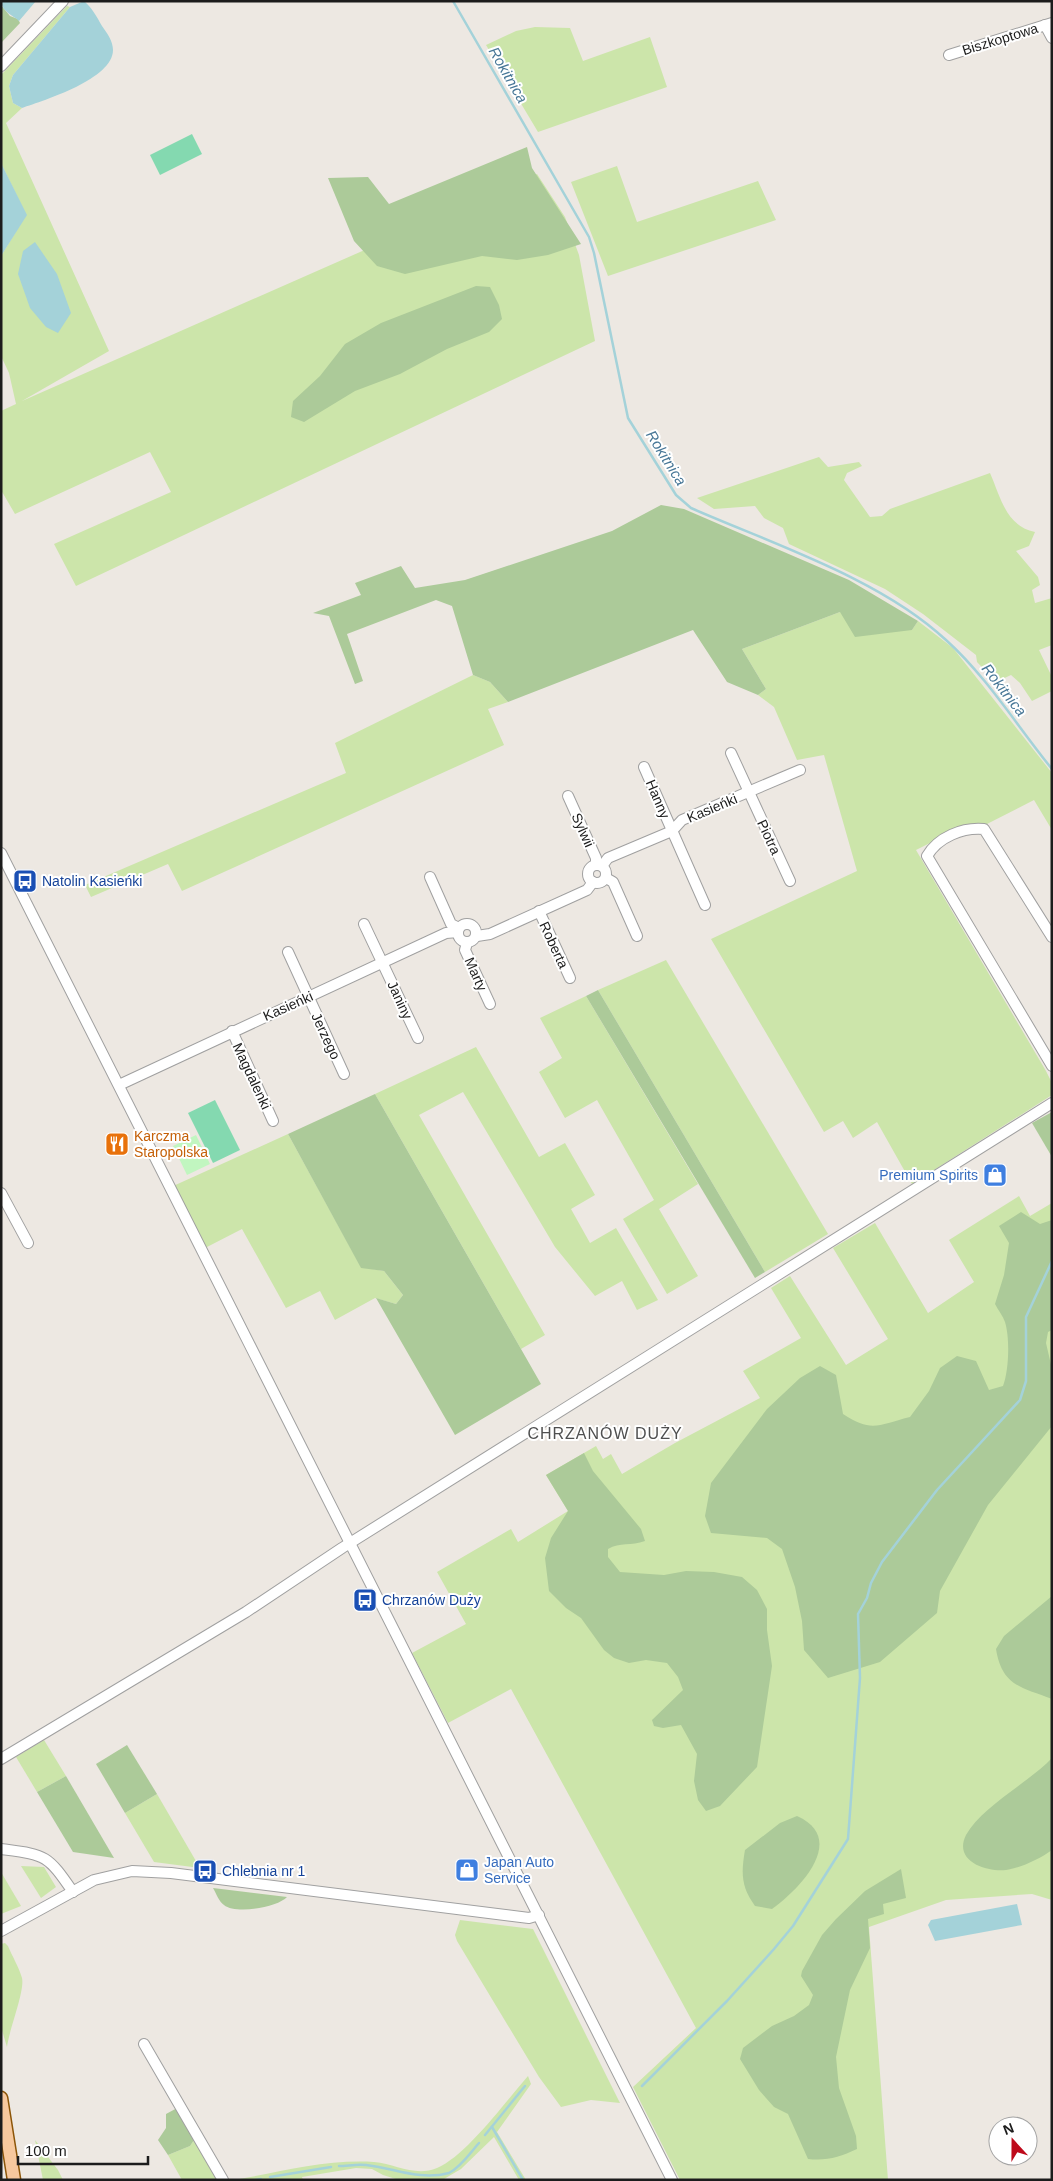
<svg xmlns="http://www.w3.org/2000/svg" width="1053" height="2181" viewBox="0 0 1053 2181" font-family="Helvetica,sans-serif">
	<style>
		.grass { fill: #cce5aa }
		.forest { fill: #acca99 }
		.park { fill: #c1f6c0 }
		.pitch { fill: #84d9b0 }
		.water { fill: #a4d2d9 }
		.lines { fill: none; stroke-linecap: round; stroke-linejoin: round }
		.stream { stroke: #a4d2d9; stroke-width: 2.5 }
		.minor-casing { stroke: #a0a0a0; stroke-width: 12 }
		.major-casing { stroke: #8c5508; stroke-width: 15 }
		.minor { stroke: #fff; stroke-width: 10 }
		.major { stroke: #f6c89e; stroke-width: 12 }
		.labels { text-anchor: middle; stroke-width: 4; stroke-linejoin: round; paint-order: stroke }
		.street-label { font-size: 14px; fill: #1c1c1c; stroke: #fff }
		.transit-label { font-size: 14px; fill: #164399; stroke: #fff; text-anchor: start }
		.food-label { font-size: 14px; fill: #c56008; stroke: #fff; text-anchor: start }
		.shop-label { font-size: 14px; fill: #366cbe; stroke: #fff; text-anchor: end }
		.water-label { font-size: 15px; font-style: italic; fill: #487797; stroke: #fff }
		.quarter-label { font-size: 16px; letter-spacing: 1px; fill: #4f4f4f; stroke: #fff }
	</style>
	<rect width="100%" height="100%" fill="#ede8e2"/>
	<g class="grass">
		<path d="M67,6l3,1 -57,68 -4,11 4,17 9,5 -16,15 103,228 -87,50 515,-227 28,43 14,38 16,86 -519,245 -22,-42 117,-52 -21,-40 -135,62 -14,-24v-79l15,-7 -7,-31 -8,-17v-100l25,-41 -25,-52v-88z"/>
		<path d="M535,27l35,1 13,33 67,-24 17,50 -129,45 -52,-87 30,-14z"/>
		<path d="M617,166l20,56 121,-41 18,39 -168,56 -37,-94z"/>
		<path d="M819,457l9,10 31,-5 3,4 -15,7 -3,7 26,37 12,-1 8,-7 100,-36c11,25 16,53 45,59l-6,14 -13,5 22,26 2,8 -8,5 3,13 17,-5v47l-13,5 13,27v14l-20,10 -12,-18 -9,-8 -15,7 -19,-20 -1,-7 -53,-41 -38,-25 -96,-45 -6,-16 -19,-10 -9,-12 -41,3 -17,-11z"/>
		<path d="M840,612l72,18 6,-9 35,27 99,125v57l-18,-30 -49,25 -43,12 -26,13 130,221 6,12v12l-140,89 -35,-62 -24,16 -10,-17 -19,11 -113,-193 146,-68 -33,-116 -27,5 -23,-53 -16,-12 8,-6 -24,-40z"/>
		<path d="M473,675l17,7 18,20 -20,7 16,36 -322,146 -14,-27 -77,33 -6,-12 261,-112 -11,-30z"/>
		<path d="M666,960l162,274 -63,38 -167,-282z"/>
		<path d="M586,996l112,188 -39,25 39,67 -31,18 -44,-75 31,-19 -57,-100 -32,18 -26,-46 23,-14 -22,-40z"/>
		<path d="M476,1047l63,110 26,-14 30,52 -24,14 19,34 26,-15 42,72 -21,10 -15,-29 -27,15 -40,-49 -92,-155 -44,23 126,220 -24,14 -146,-255z"/>
		<path d="M288,1134l73,133 23,4 19,24 -7,9 -21,-6 -40,22 -15,-29 -34,17 -44,-79 -35,18 -6,1 -30,-61z"/>
		<path d="M1019,1196l11,20 22,-13v697l-20,-6 -86,6 -77,27 19,253h-208l-47,-93 63,-59 -185,-339 -63,34 -36,-70 54,-29 -29,-52 74,-43 7,13 50,-31 -22,-36 50,-29 7,13 8,-5 11,20 53,-31 85,-45 -17,-27 58,-33 -30,-50 19,-12 56,89 42,-26 -55,-91 42,-25 53,90 46,-31 -25,-42z"/>
		<path d="M44,1740l22,36 -29,16 -21,-35z"/>
		<path d="M157,1794l43,74 -46,-6 -29,-49z"/>
		<path d="M21,1866l23,1 12,20 -15,11z"/>
		<path d="M1,1872l20,34 -20,8z"/>
		<path d="M460,1920l73,9 87,174 -29,-3 -30,7 -22,-30 -82,-136 -2,-6z"/>
		<path d="M5,1943l3,3c4,10 11,21 14,32 3,13 -13,52 -15,69l-6,-20v-83z"/>
		<path d="M528,2076l3,8 -34,48 29,48h-7l-25,-43 -33,32 -17,10 -45,1 -16,-5 -11,-6 -16,-1 -54,9 1,3h-69c46,-8 93,-21 140,-18 22,2 41,15 63,6 29,-12 69,-67 91,-92z"/>
		<path d="M196,2137l25,43h-39l-14,-25 22,-9z"/>
		<path d="M35,2140l23,30 5,10h-20z"/>
	</g>
	<g class="forest">
		<path d="M1,5l9,11 8,3 2,4 -19,20z"/>
		<path d="M527,147l5,21 49,76 -33,11 -31,5 -35,-4 -77,18 -28,-8 -23,-25 -26,-63 40,-1 21,27z"/>
		<path d="M476,286l14,1 9,18 3,14 -13,13 -42,17 -47,25 -45,17 -51,31 -13,-5 2,-16 27,-25 25,-32 36,-21z"/>
		<path d="M661,505l23,4 165,71 69,41 -6,9 -57,7 -15,-25 -98,37 24,40 -8,6 -31,-13 -34,-52 -185,72 -18,-20 -17,-7 -21,-69 -16,-6 -89,34 16,47 -8,3 -26,-68 -16,-3 48,-18 -6,-12 46,-17 14,22 50,-8 147,-49z"/>
		<path d="M598,990l167,282 -10,6 -169,-282z"/>
		<path d="M375,1094l166,290 -86,51 -79,-137 20,6 7,-9 -19,-24 -23,-3 -73,-134z"/>
		<path d="M1052,1112v45l-20,-34z"/>
		<path d="M1021,1212l19,12 12,-4v110l-4,2 -2,11 6,26v57l-64,79 -48,86 -3,22 -57,49 -52,16 -24,-28 -2,-29 -7,-34 -13,-38 -15,-11 -56,-5 -6,-17 6,-33 56,-74 33,-31 20,-12 16,9 7,39c29,19 35,11 67,3l19,-26 11,-23 17,-12 19,5 13,29 14,-4c6,-16 7,-48 2,-64 -2,-6 -7,-12 -10,-18l9,-29 5,-32 -10,-17z"/>
		<path d="M584,1453l9,18 48,58 4,12c-14,5 -25,1 -37,8v8l12,15 44,3 22,-4 28,1 28,5 15,13 10,19v21l5,36 -15,101 -37,39 -14,5 -8,-11 -4,-19 3,-27 -16,-29 -18,3 -9,-2 -2,-6 31,-30 -5,-13 -11,-14 -21,-3 -17,3 -15,-5 -10,-8 -23,-32 -15,-10 -17,-17 -4,-33 6,-20 17,-27 -22,-36z"/>
		<path d="M1052,1596v103c-31,-12 -50,-13 -56,-50l8,-13z"/>
		<path d="M127,1745l30,49 -32,19 -29,-49z"/>
		<path d="M1052,1758v92c-12,9 -32,18 -46,20 -20,2 -53,-9 -40,-35 16,-29 61,-51 86,-77z"/>
		<path d="M66,1776l48,82 -41,-6 -36,-60z"/>
		<path d="M797,1816c51,23 3,73 -25,93l-17,-3c-14,-19 -14,-33 -10,-56l35,-27z"/>
		<path d="M901,1869l5,29 -23,6 1,10 -16,5 2,29 -20,42 -14,67 3,31 17,48 1,13c-17,8 -30,12 -49,10l-20,-45 -14,-7 -15,-17 -19,-31 3,-11 29,-22 22,-10 15,-11 4,-10 -12,-19 1,-5 20,-36 14,-16 29,-28z"/>
		<path d="M213,1888l74,9c-9,10 -51,18 -63,8 -5,-3 -8,-12 -11,-17z"/>
		<path d="M179,2107l17,30 -6,9 -22,9 -10,-15 8,-12v-14z"/>
	</g>
	<path class="park" d="M196,1135l14,29 -23,11 -14,-29z"/>
	<g class="pitch">
		<path d="M192,134l10,20 -42,21 -10,-20z"/>
		<path d="M215,1100l25,50 -27,13 -25,-50z"/>
	</g>
	<g class="water">
		<path d="M1,1h35l-17,20c-6,-6 -17,-9 -18,-20z"/>
		<path d="M84,1c8,7 13,16 18,25 5,7 11,15 11,24 0,29 -68,50 -91,58l-9,-5 -4,-17 4,-11 57,-68z"/>
		<path d="M1,163l26,52 -26,41z"/>
		<path d="M35,242l22,32 14,39 -13,20 -12,-6 -16,-19 -12,-34 5,-23z"/>
		<path d="M1017,1904l5,21 -87,16 -7,-16 3,-5z"/>
	</g>
	<g class="lines">
		<g class="stream">
			<path d="M453,1l136,236 5,16 34,165 48,77 15,13c82,36 190,71 255,132 41,37 71,86 106,129"/>
			<path d="M642,2086l85,-85 47,-52 19,-23 55,-87 12,-161 -2,-64 9,-16 4,-15 11,-21 55,-72 83,-90 6,-19v-64l26,-56"/>
			<path d="M492,2127l31,53"/>
			<path d="M485,2135l40,-49"/>
			<path d="M339,2166c8,0 18,-2 27,-1 28,3 54,16 83,8 12,-6 21,-20 30,-30"/>
			<path d="M270,2177l61,-10"/>
			<path d="M256,2180l5,-1"/>
		</g>
		<g class="minor-casing">
			<g id="minor">
				<path d="M1045,25l7,13"/>
				<path d="M949,55l103,-32"/>
				<path d="M1,66l62,-65"/>
				<path d="M731,753l59,128"/>
				<path d="M644,767l61,138"/>
				<path d="M568,796l28,62v6"/>
				<path d="M1,853l671,1327"/>
				<circle cx="597" cy="874" r="9"/>
				<path d="M602,866l6,-8 64,-27 10,-11 118,-50"/>
				<path d="M430,877l21,47 8,4"/>
				<path d="M606,878l7,4 24,54"/>
				<path d="M539,911l31,67"/>
				<circle cx="467" cy="933" r="9"/>
				<path d="M364,924l54,114"/>
				<path d="M477,936l13,-2 97,-44 6,-8"/>
				<path d="M1052,937l-68,-108c-21,-2 -46,8 -57,27l125,210"/>
				<path d="M467,943l-2,7 25,54"/>
				<path d="M288,952l56,122"/>
				<path d="M232,1031l41,90"/>
				<path d="M119,1085l327,-152 12,-1"/>
				<path d="M1,1193l27,50"/>
				<path d="M1,1759l245,-147 96,-64 710,-445"/>
				<path d="M1,1849c45,6 46,5 72,43"/>
				<path d="M1,1931l93,-51 38,-9 39,2 358,45 10,-3"/>
				<path d="M144,2044l79,136"/>
			</g>
		</g>
		<g class="major-casing">
			<path id="major" d="M1,2098l13,82"/>
		</g>
		<use href="#minor" class="minor"/>
		<use href="#major" class="major"/>
	</g>
	<defs>
		<g id="bus-square" transform="scale(1.25)"><rect x="-9" y="-9" width="18" height="18" rx="4" fill="#1a4fb4" stroke="#fff"/><path d="M-5-6H5V4H4V6H2V4H-2V6H-4V4H-5ZM-3.5-4V0h7V-4ZM-3.5 1.2v1.5H-2V1.2ZM2 1.2v1.5H3.5V1.2Z" fill="#fff"/></g>
		<g id="restaurant-square" transform="scale(1.25)"><rect x="-9" y="-9" width="18" height="18" rx="4" fill="#e8710a" stroke="#fff"/><path d="M-5-6h1v4h1v-4h1v4h1v-4h1v5L-1.5 .5V6h-2V.5L-5-1ZM5-6V6H3V1.5H1.5Q1.5-4 5-6Z" fill="#fff"/></g>
		<g id="shop-square" transform="scale(1.25)"><rect x="-9" y="-9" width="18" height="18" rx="4" fill="#3f7fe0" stroke="#fff"/><path d="M-5-2.5h2.3a2.7 3.5 0 0 1 5.4 0H5L5.5 6h-11ZM-1.5-2.5h3a1.5 2.3 0 0 0-3 0Z" fill="#fff"/></g>
	</defs>
	<g fill-rule="evenodd">
		<use href="#bus-square" x="25" y="881"/>
		<use href="#restaurant-square" x="117" y="1144"/>
		<use href="#shop-square" x="995" y="1175"/>
		<use href="#bus-square" x="365" y="1600"/>
		<use href="#shop-square" x="467" y="1870"/>
		<use href="#bus-square" x="205" y="1871"/>
	</g>
	<g class="labels">
		<g class="street-label">
			<text transform="translate(1000 39) rotate(-17)" y="5">Biszkoptowa</text>
			<text transform="translate(658 799) rotate(67)" y="5">Hanny</text>
			<text transform="translate(712 808) rotate(-23)" y="5">Kasieńki</text>
			<text transform="translate(583 830) rotate(66)" y="5">Sylwii</text>
			<text transform="translate(769 837) rotate(65)" y="5">Piotra</text>
			<text transform="translate(554 945) rotate(65)" y="5">Roberta</text>
			<text transform="translate(476 974) rotate(66)" y="5">Marty</text>
			<text transform="translate(400 1000) rotate(65)" y="5">Janiny</text>
			<text transform="translate(288 1006) rotate(-24)" y="5">Kasieńki</text>
			<text transform="translate(326 1036) rotate(65)" y="5">Jerzego</text>
			<text transform="translate(252 1076) rotate(65)" y="5">Magdalenki</text>
		</g>
		<g class="transit-label">
			<text x="42" y="886">Natolin Kasieńki</text>
			<text x="382" y="1605">Chrzanów Duży</text>
			<text x="222" y="1876">Chlebnia nr 1</text>
		</g>
		<g class="food-label">
			<text x="134" y="1141">Karczma<tspan x="134" dy="16">Staropolska</tspan></text>
		</g>
		<g class="shop-label">
			<text x="978" y="1180">Premium Spirits</text>
			<text x="484" y="1867" text-anchor="start">Japan Auto<tspan x="484" dy="16">Service</tspan></text>
		</g>
		<g class="water-label">
			<text transform="translate(508 75) rotate(60)" y="5">Rokitnica</text>
			<text transform="translate(666 458) rotate(58)" y="5">Rokitnica</text>
			<text transform="translate(1004 690) rotate(52)" y="5">Rokitnica</text>
		</g>
		<g class="quarter-label">
			<text x="605" y="1439">CHRZANÓW DUŻY</text>
		</g>
	</g>
	<rect width="1053" height="2181" fill="none" stroke="#1c1c1c" stroke-width="5"/>
	<g transform="translate(1013 2141) rotate(339)"><circle r="24" fill="#ffffff" stroke="#a4a4a4"/>
	<path d="M0-4L9 19L0 12L-9 19Z" fill="#be0a1b"/>
	<text y="-8" font-size="14" font-weight="bold" text-anchor="middle" fill="#1c1c1c">N</text>
	</g>
	<path d="M18 2156v8h130v-8" fill="none" stroke="#1c1c1c" stroke-width="2.5"/>
	<text x="25" y="2156" font-size="15" fill="#1c1c1c" stroke="#ffffff" stroke-width="4" paint-order="stroke">100 m</text>
</svg>
